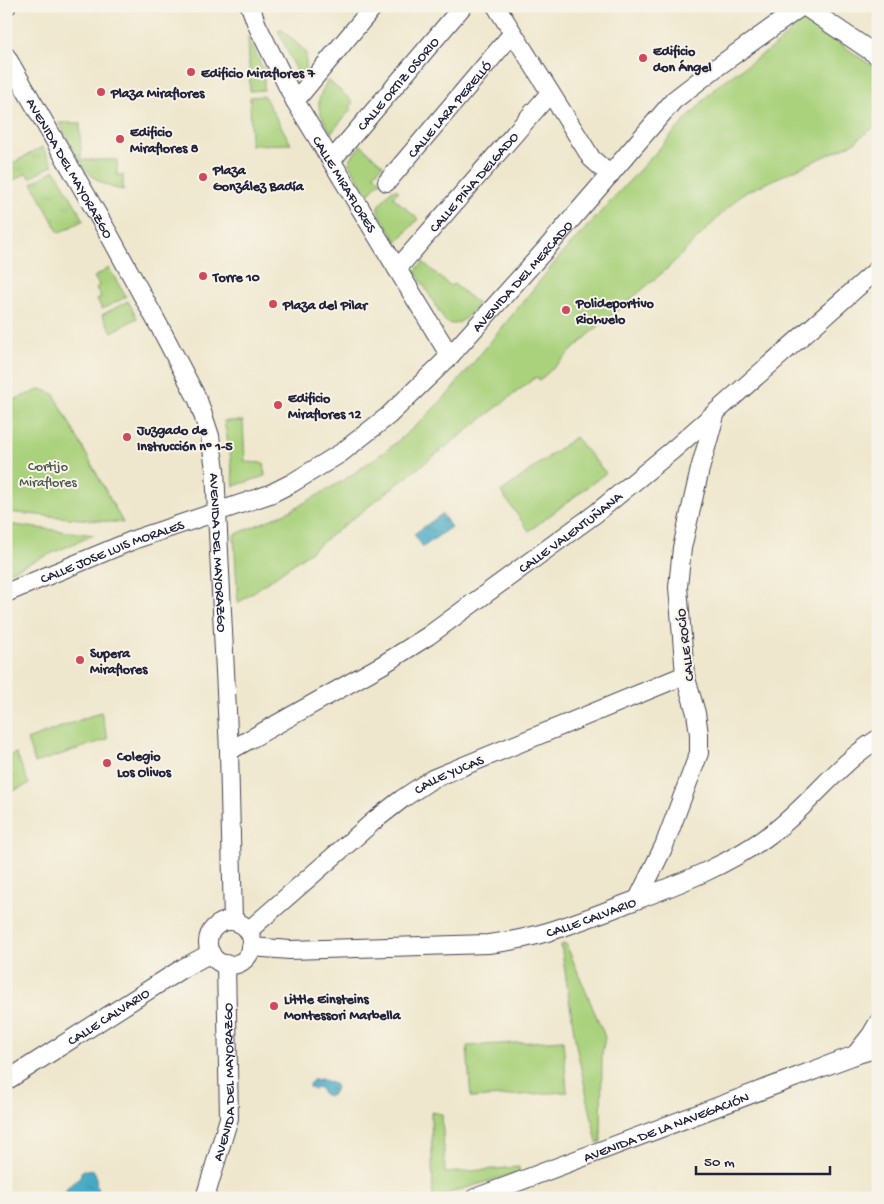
<svg xmlns="http://www.w3.org/2000/svg" width="884" height="1204" viewBox="0 0 884 1204" font-family="'Gochi Hand',sans-serif">
	<style>
		.grass { fill: url(#grass-tufts); stroke: #667a5c }
		.garden { fill: #aad27d; stroke: #667a5c }
		.water { fill: url(#water-ripples); stroke: #346580 }
		.lines { fill: none; stroke-linecap: round; stroke-linejoin: round }
		.minor-casing { stroke: #414051; stroke-width: 20 }
		.minor { stroke: #fff; stroke-width: 18 }
		.poi-dot { fill: #d1495b; stroke: #f7f3e8; stroke-width: 2 }
		.labels { text-anchor: middle; stroke-width: 4; stroke-linejoin: round; paint-order: stroke }
		.poi-label { font-size: 14px; font-weight: bold; fill: #22223b; stroke: #f7f3e8; text-anchor: start }
		.street-label { font-size: 14px; fill: #22223b; stroke: #f7f3e8 }
		.park-label { font-size: 14px; fill: #4b574f; stroke: #f7f3e8 }
	</style>
	<defs>
		<pattern id="grass-tufts" width="24" height="20" patternUnits="userSpaceOnUse" patternTransform="scale(1.25)"><rect width="24" height="20" fill="#aad27d"/><path d="M3 7l-1-3M5 7V3M7 7l1-3M15 17l-1-3M17 17v-4M19 17l1-3" fill="none" stroke="#92b46d"/></pattern>
		<pattern id="water-ripples" width="26" height="14" patternUnits="userSpaceOnUse" patternTransform="scale(1.25)"><rect width="26" height="14" fill="#45a8c4"/><path d="M2 4q2-2 4 0t4 0M15 11q2-2 4 0t4 0" fill="none" stroke="#3988a0"/></pattern>
	</defs>
	<rect width="100%" height="100%" fill="#f7f3e8"/>
	<filter id="ink" filterUnits="userSpaceOnUse"><feTurbulence type="fractalNoise" baseFrequency=".02" numOctaves="2"/><feDisplacementMap in="SourceGraphic" scale="10" xChannelSelector="R" yChannelSelector="G"/><feConvolveMatrix kernelMatrix="1 2 1 2 8 2 1 2 1" color-interpolation-filters="sRGB"/></filter>
	<filter id="wash" filterUnits="userSpaceOnUse"><feTurbulence type="fractalNoise" baseFrequency=".0096" numOctaves="4" result="noise"/><feDisplacementMap in="SourceGraphic" scale="20" xChannelSelector="R" yChannelSelector="G"/><feGaussianBlur stdDeviation="1.12" result="paint"/><feColorMatrix in="noise" values="0 0 0 0 0 0 0 0 0 0 0 0 0 0 0 0 0 1.4 0 .05"/><feComposite in="paint" operator="in"/></filter>
	<g filter="url(#wash)">
		<rect width="100%" height="100%" fill="#efe7cd"/>
		<g class="grass">
			<path d="M42,147l11,18 -23,13 -3,-5 -21,11v-17z"/>
			<path d="M55,170l29,50 -25,13 -27,-50z"/>
		</g>
		<g class="garden">
			<path d="M803,18l75,52v55l-15,10 -9,8 -112,51 -74,74 -75,63 -53,49 -4,-3 -229,177 -69,49 -4,-68 56,-24 54,-31 43,-30 31,-26 30,-30 112,-138 157,-170 62,-43z"/>
			<path d="M281,29l25,23v16l-7,8 -21,-46z"/>
			<path d="M248,36l16,35v19l-14,1z"/>
			<path d="M328,80l25,22 -3,4 2,2 -21,25c-13,-24 -18,-28 -3,-53z"/>
			<path d="M264,96l27,48 -40,1 -1,-48z"/>
			<path d="M59,123h21l1,37h36v15h6v15c-40,-7 -46,-36 -64,-67z"/>
			<path d="M361,145l22,20 -9,9 7,7 -13,13 -19,-30 1,-5z"/>
			<path d="M395,189l4,2 -6,6 25,22 -21,23 -19,-31v-5l12,-14z"/>
			<path d="M423,262l27,24 4,-2 24,20c-8,9 -20,27 -33,17l-30,-50z"/>
			<path d="M109,268l17,29 -24,12 -5,-10 4,-2 -5,-9 3,-3 -5,-8z"/>
			<path d="M128,301l9,17 -25,14 -10,-17z"/>
			<path d="M41,389l13,5 69,129 -117,-11v-109z"/>
			<path d="M224,421h19l2,41 19,1 1,13 -31,10 -4,-33z"/>
			<path d="M575,437l31,36 -77,58 -28,-39z"/>
			<path d="M6,524l88,11 -88,38z"/>
			<path d="M101,712l7,27 -73,24 -8,-23z"/>
			<path d="M16,753l13,31 -23,10v-37z"/>
			<path d="M566,944l39,93 -3,16 -1,89 -4,1 -21,-98 -15,-100z"/>
			<path d="M563,1040l4,52 -96,6 -4,-52z"/>
			<path d="M431,1112l11,2 3,59 74,-6v5l-86,26z"/>
		</g>
		<g class="water">
			<path d="M442,514l9,13 -28,20 -9,-13z"/>
			<path d="M321,1079l13,5 2,4 -3,6 -4,2 -6,-2 -3,-6 -7,1 -4,-2v-3l4,-4z"/>
			<path d="M84,1170l10,1c4,6 1,9 3,15 2,6 5,6 4,12h-36c-1,-10 6,-16 15,-20l1,-6z"/>
		</g>
	</g>
	<g filter="url(#ink)">
		<g class="lines">
			<g class="minor-casing">
				<g id="minor">
					<path id="s1" d="M250,6l7,19 38,76 155,255"/>
					<path d="M496,6l91,145 4,7 19,17"/>
					<path d="M804,6l74,50"/>
					<path d="M6,7l1,-1"/>
					<path id="s2" d="M6,56l105,182 53,97 34,65 12,36 5,33 2,43 12,239 4,170"/>
					<path d="M295,101l79,-95"/>
					<path id="s3" d="M332,160l131,-154"/>
					<path id="s4" d="M387,182l125,-148"/>
					<path id="s5" d="M397,269l153,-176"/>
					<path id="s6" d="M6,593l130,-54 134,-45 22,-11 49,-30 47,-37 62,-60 95,-106 129,-150 39,-30 89,-64"/>
					<path id="s7" d="M229,751l153,-86 46,-29 167,-122 79,-65 204,-180"/>
					<path d="M638,899l26,-53 35,-93v-19l-3,-21 -11,-38 -7,-88 4,-39 18,-79 16,-57"/>
					<circle cx="230" cy="943" r="22"/>
					<path id="s8" d="M248,931l127,-111 27,-21 30,-20 253,-104"/>
					<path id="s9" d="M251,947l39,3 198,-6c50,-5 89,-22 135,-39 53,-20 108,-40 153,-75 36,-28 63,-67 102,-91"/>
					<path d="M855,1055l16,-20 7,-12"/>
					<path id="s10" d="M6,1081l177,-113 28,-15"/>
					<path id="s11" d="M205,1198l24,-80 -3,-154"/>
					<path id="s12" d="M475,1198l380,-143 23,-7"/>
				</g>
			</g>
			<use href="#minor" class="minor"/>
		</g>
	</g>
	<g class="poi-dot">
		<circle cx="643" cy="58" r="5"/>
		<circle cx="191" cy="72" r="5"/>
		<circle cx="101" cy="92" r="5"/>
		<circle cx="120" cy="139" r="5"/>
		<circle cx="203" cy="177" r="5"/>
		<circle cx="203" cy="276" r="5"/>
		<circle cx="273" cy="304" r="5"/>
		<circle cx="566" cy="310" r="5"/>
		<circle cx="278" cy="405" r="5"/>
		<circle cx="127" cy="437" r="5"/>
		<circle cx="80" cy="660" r="5"/>
		<circle cx="107" cy="763" r="5"/>
		<circle cx="274" cy="1006" r="5"/>
	</g>
	<g class="labels">
		<g class="poi-label">
			<text x="653" y="55">Edificio<tspan x="653" dy="16">don Ángel</tspan></text>
			<text x="201" y="77">Edificio Miraflores 7</text>
			<text x="111" y="97">Plaza Miraflores</text>
			<text x="130" y="136">Edificio<tspan x="130" dy="16">Miraflores 8</tspan></text>
			<text x="213" y="174">Plaza<tspan x="213" dy="16">González Badía</tspan></text>
			<text x="213" y="281">Torre 10</text>
			<text x="576" y="307">Polideportivo<tspan x="576" dy="16">Riohuelo</tspan></text>
			<text x="283" y="309">Plaza del Pilar</text>
			<text x="288" y="402">Edificio<tspan x="288" dy="16">Miraflores 12</tspan></text>
			<text x="137" y="434">Juzgado de<tspan x="137" dy="16">Instrucción nº 1-5</tspan></text>
			<text x="90" y="657">Supera<tspan x="90" dy="16">Miraflores</tspan></text>
			<text x="117" y="760">Colegio<tspan x="117" dy="16">Los Olivos</tspan></text>
			<text x="284" y="1003">Little Einsteins<tspan x="284" dy="16">Montessori Marbella</tspan></text>
		</g>
		<g class="street-label">
			<text dy="5" stroke="none"><textPath href="#s3" startOffset="101">CALLE ORTIZ OSORIO</textPath></text>
			<text dy="5" stroke="none"><textPath href="#s4" startOffset="96">CALLE LARA PERELLÓ</textPath></text>
			<text dy="5" stroke="none"><textPath href="#s2" startOffset="129">AVENIDA DEL MAYORAZGO</textPath></text>
			<text dy="5" stroke="none"><textPath href="#s5" startOffset="116">CALLE PIÑA DELGADO</textPath></text>
			<text dy="5" stroke="none"><textPath href="#s1" startOffset="202">CALLE MIRAFLORES</textPath></text>
			<text dy="5" stroke="none"><textPath href="#s6" startOffset="618">AVENIDA DEL MERCADO</textPath></text>
			<text dy="5" stroke="none"><textPath href="#s7" startOffset="406">CALLE VALENTUÑANA</textPath></text>
			<text dy="5" stroke="none"><textPath href="#s6" startOffset="114">CALLE JOSE LUIS MORALES</textPath></text>
			<text dy="5" stroke="none"><textPath href="#s2" startOffset="549">AVENIDA DEL MAYORAZGO</textPath></text>
			<text transform="translate(684 645) rotate(-97)" y="5">CALLE ROCÍO</text>
			<text dy="5" stroke="none"><textPath href="#s8" startOffset="256">CALLE YUCAS</textPath></text>
			<text dy="5" stroke="none"><textPath href="#s9" startOffset="344">CALLE CALVARIO</textPath></text>
			<text dy="5" stroke="none"><textPath href="#s10" startOffset="121">CALLE CALVARIO</textPath></text>
			<text dy="5" stroke="none"><textPath href="#s11" startOffset="119">AVENIDA DEL MAYORAZGO</textPath></text>
			<text dy="5" stroke="none"><textPath href="#s12" startOffset="204">AVENIDA DE LA NAVEGACIÓN</textPath></text>
		</g>
		<g class="park-label">
			<text x="48" y="470">Cortijo<tspan x="48" dy="16">Miraflores</tspan></text>
		</g>
	</g>
	<rect width="884" height="1204" fill="none" stroke="#f7f3e8" stroke-width="25"/>
	<path d="M696 1166v8h134v-8" fill="none" stroke="#22223b" stroke-width="2.5"/>
	<text x="704" y="1166" font-size="15" fill="#22223b" stroke="#f7f3e8" stroke-width="4" paint-order="stroke">50 m</text>
</svg>
